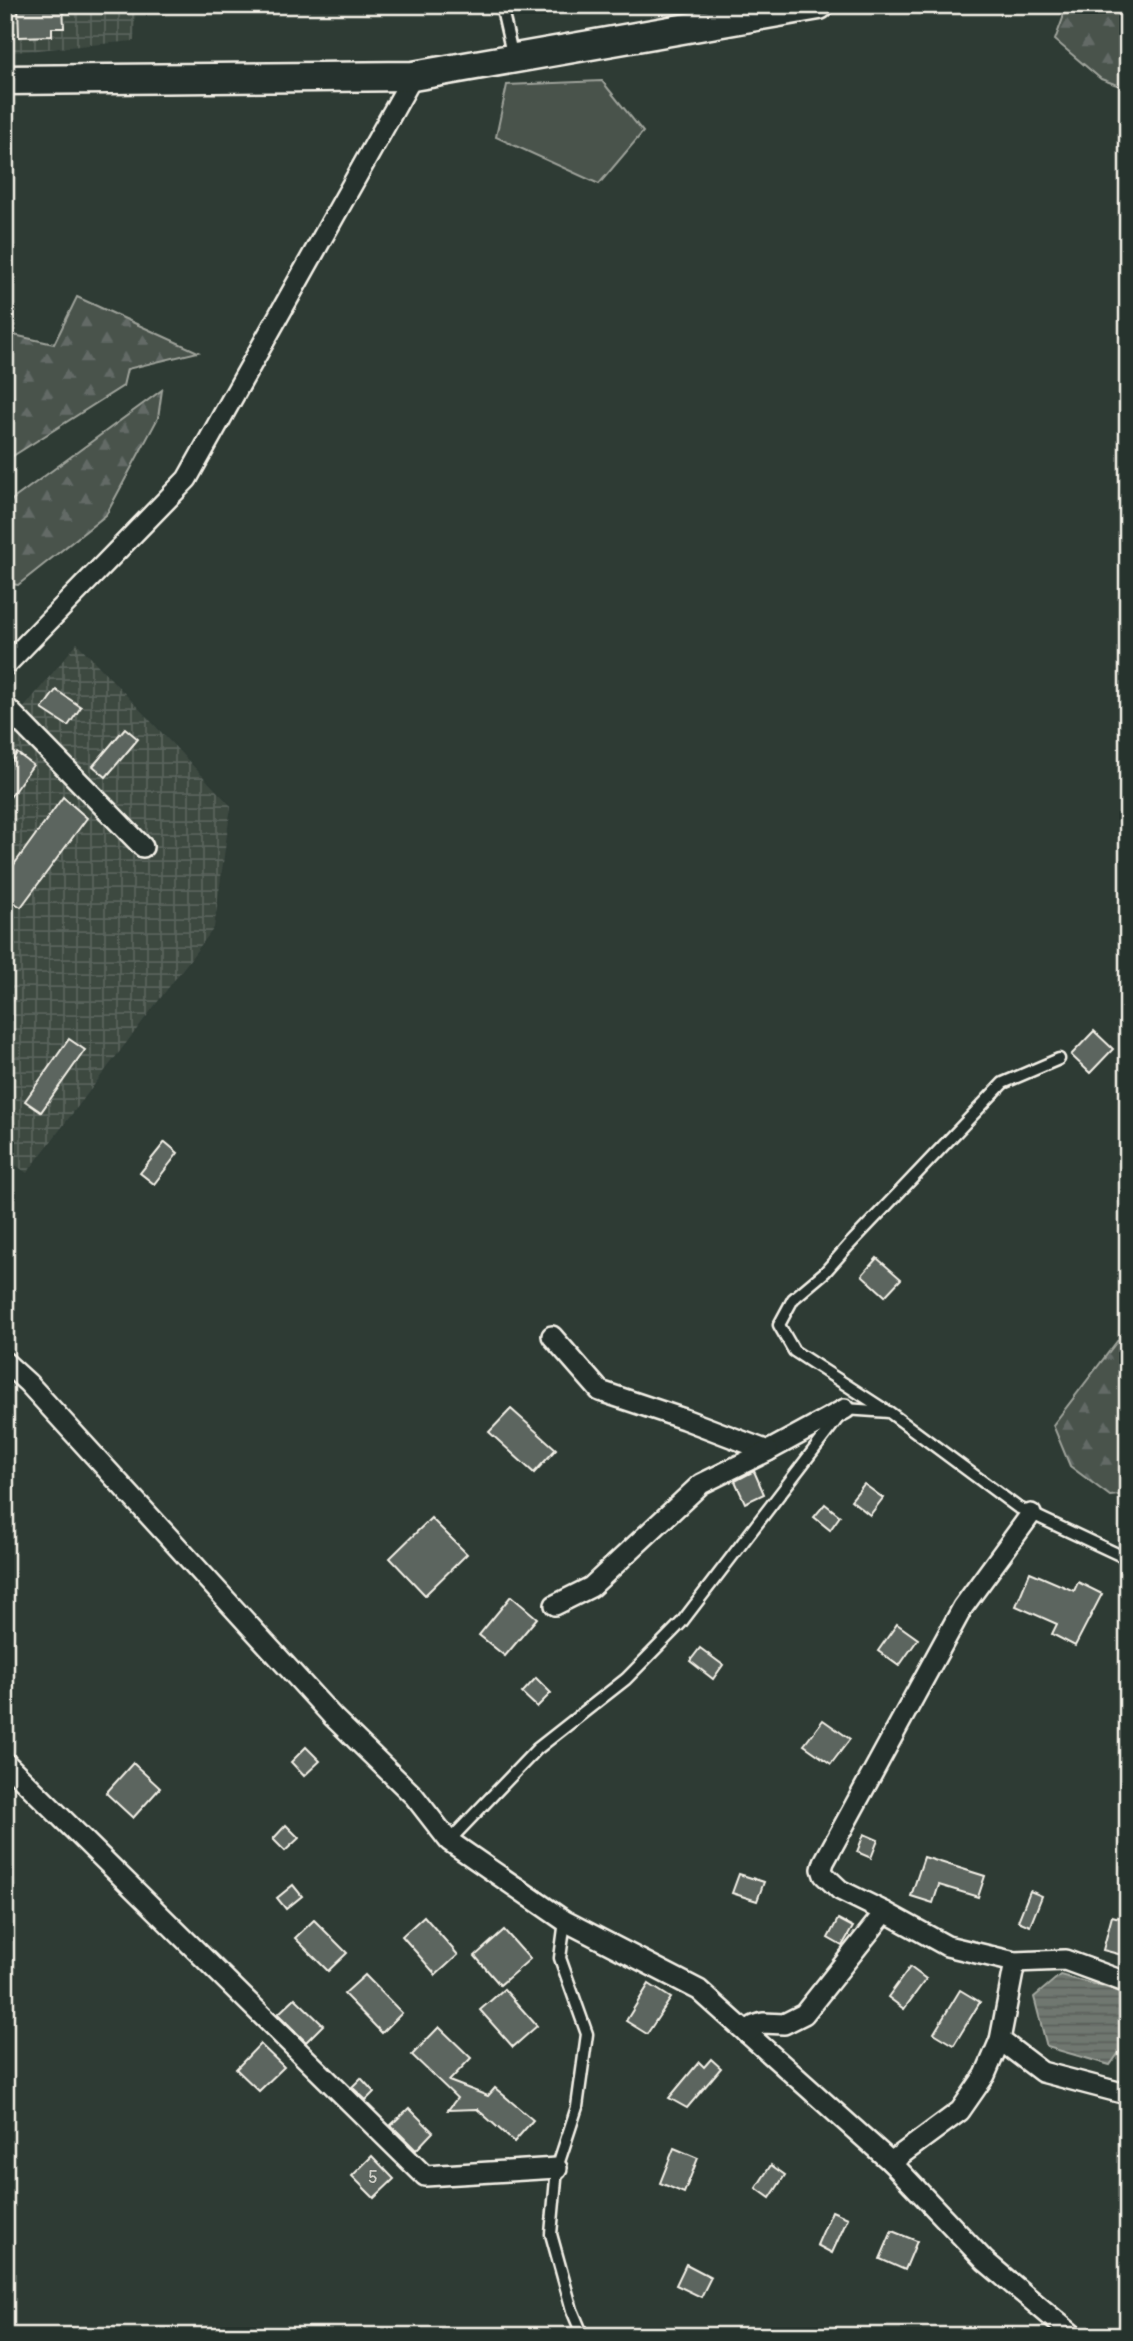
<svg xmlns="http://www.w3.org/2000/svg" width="1133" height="2341" viewBox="0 0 1133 2341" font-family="Pangolin,sans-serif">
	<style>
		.industrial { fill: url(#industrial-grid) }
		.green { fill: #48524c; stroke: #9ea29a; stroke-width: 2 }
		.forest { fill: url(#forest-firs); stroke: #9ea29a; stroke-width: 2 }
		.water { fill: url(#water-rules); stroke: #a4a8a0; stroke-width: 2 }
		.building { fill: #5c655e; stroke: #f4f1e8; stroke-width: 2 }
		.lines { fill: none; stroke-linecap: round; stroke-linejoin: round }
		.lane-casing { stroke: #f4f1e8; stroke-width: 15 }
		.street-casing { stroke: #f4f1e8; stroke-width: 24 }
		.secondary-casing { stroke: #f4f1e8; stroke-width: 33 }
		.lane { stroke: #26332d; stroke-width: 10 }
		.street { stroke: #26332d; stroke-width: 19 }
		.secondary { stroke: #26332d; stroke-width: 28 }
		.labels { text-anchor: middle; stroke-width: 5; stroke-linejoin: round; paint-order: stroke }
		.number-label { font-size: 18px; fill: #cecec6 }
	</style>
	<defs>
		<pattern id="industrial-grid" width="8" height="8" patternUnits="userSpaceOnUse" patternTransform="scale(1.75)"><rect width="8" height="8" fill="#3c4841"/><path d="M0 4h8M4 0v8" fill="none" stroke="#59635c"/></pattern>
		<pattern id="forest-firs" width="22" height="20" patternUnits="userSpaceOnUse" patternTransform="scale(1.75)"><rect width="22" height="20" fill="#48524c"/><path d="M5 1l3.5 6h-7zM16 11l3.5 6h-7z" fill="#636b66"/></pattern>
		<pattern id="water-rules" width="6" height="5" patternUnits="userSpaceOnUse" patternTransform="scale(1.75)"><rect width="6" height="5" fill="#6f7770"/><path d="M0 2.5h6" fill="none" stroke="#5c605b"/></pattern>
	</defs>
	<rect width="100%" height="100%" fill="#2e3b34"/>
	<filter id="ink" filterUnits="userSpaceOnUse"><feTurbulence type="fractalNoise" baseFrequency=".0143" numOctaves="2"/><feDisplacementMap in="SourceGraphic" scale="14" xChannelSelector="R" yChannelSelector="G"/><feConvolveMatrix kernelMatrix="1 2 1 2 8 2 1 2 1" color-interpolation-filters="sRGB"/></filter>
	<g filter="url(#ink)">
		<g class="industrial">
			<path d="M5,5h131l-2,36 -129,12z"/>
			<path d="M77,643l154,163 -17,122 -187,245 -22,-15v-427z"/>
		</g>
		<path class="green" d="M602,81l41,51 -44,52 -103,-47 11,-52z"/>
		<g class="forest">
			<path d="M1064,5h64v84l-27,-10 -46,-39 8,-22z"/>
			<path d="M77,297l121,55 -71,17 -4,17 -118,75v-128l49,11z"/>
			<path d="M162,390l-4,28 -52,97 -88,70 -13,-2v-78z"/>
			<path d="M1128,1327v167l-18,2 -40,-30 -17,-41z"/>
		</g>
		<path class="water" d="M1060,1975l55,15 13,11v39l-18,25 -63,-18 -13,-50z"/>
		<g class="building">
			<path d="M18,5h45l1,23h-12v8l-33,1z"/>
			<path d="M56,690l25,17 -13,19 -26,-17z"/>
			<path d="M125,728l13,11 -32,38 -13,-11z"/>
			<path d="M17,753l16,12 -28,39v-33z"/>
			<path d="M63,797l24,21 -66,89 -16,-10v-20z"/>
			<path d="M1094,1031l19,18 -23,24 -19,-18z"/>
			<path d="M69,1039l16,11 -44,62 -16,-11z"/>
			<path d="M165,1142l13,11 -24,31 -14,-11z"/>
			<path d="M877,1258l24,21 -16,17 -23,-21z"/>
			<path d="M511,1409l45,40 -22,24 -45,-41z"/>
			<path d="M754,1471l10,23 -19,9 -10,-22z"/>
			<path d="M864,1484l19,14 -13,17 -19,-15z"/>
			<path d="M825,1504l15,12 -10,14 -16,-13z"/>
			<path d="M431,1518l36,36 -42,41 -35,-37z"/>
			<path d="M1030,1572l44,19 4,-9 24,12 -27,52 -23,-12 5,-10 -41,-18z"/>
			<path d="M511,1596l26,22 -32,38 -26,-21z"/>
			<path d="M897,1624l21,15 -19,27 -21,-15z"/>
			<path d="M700,1648l23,17 -10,14 -23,-18z"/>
			<path d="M536,1678l15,15 -14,14 -15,-14z"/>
			<path d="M823,1720l27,19 -19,25 -27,-19z"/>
			<path d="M306,1747l14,14 -16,15 -13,-14z"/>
			<path d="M133,1763l27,25 -27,30 -27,-25z"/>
			<path d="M286,1825l13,13 -14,13 -12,-12z"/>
			<path d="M864,1834l14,6 -7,18 -14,-6z"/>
			<path d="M924,1857l61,19 -7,21 -39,-12 -6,18 -22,-7z"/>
			<path d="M739,1874l25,8 -7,19 -25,-8z"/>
			<path d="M293,1885l9,11 -16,13 -9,-11z"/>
			<path d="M1030,1891l12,5 -12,30 -12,-5z"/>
			<path d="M424,1916l34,39 -22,20 -34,-39z"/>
			<path d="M1112,1916l16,4v14l-6,21 -19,-5z"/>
			<path d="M838,1919l15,8 -11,19 -14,-8z"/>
			<path d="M314,1920l33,33 -19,18 -33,-33z"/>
			<path d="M504,1930l26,29 -30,26 -25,-29z"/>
			<path d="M910,1967l16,12 -22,30 -16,-12z"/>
			<path d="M365,1975l37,38 -20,20 -38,-39z"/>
			<path d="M649,1984l22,14 -24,36 -21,-13z"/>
			<path d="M504,1989l33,37 -24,21 -33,-37z"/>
			<path d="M960,1990l20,12 -26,43 -20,-12z"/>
			<path d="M295,1998l28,27 -17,17 -28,-28z"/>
			<path d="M439,2027l32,31 -22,23 39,15 7,-8 38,32 -19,22 -37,-33 -29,1 9,-12 -45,-43z"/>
			<path d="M260,2044l24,23 -25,24 -23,-22z"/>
			<path d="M711,2059l10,9 -34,40 -18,-10 30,-36 5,5z"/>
			<path d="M361,2078l13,14 -8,8 -14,-13z"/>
			<path d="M409,2108l24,24 -17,18 -25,-25z"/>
			<path d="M674,2148l24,10 -14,35 -24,-10z"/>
			<path d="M372,2156l22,23 -20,19 -22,-22z"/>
			<path d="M771,2165l14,10 -15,23 -14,-10z"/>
			<path d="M832,2211l16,7 -16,35 -15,-8z"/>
			<path d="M892,2231l25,10 -12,29 -25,-11z"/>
			<path d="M686,2264l25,13 -10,20 -25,-12z"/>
		</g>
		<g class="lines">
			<g class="lane-casing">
				<g id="lane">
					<path d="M501,5l12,53"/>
					<path d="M885,1410l-91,-59 -15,-26 14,-26 32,-27 23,-26 155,-163 56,-24"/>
					<path d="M449,1841l88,-92 89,-70 55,-56 164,-214 44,3 128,95 111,52"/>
					<path d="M565,1921l-5,37 27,76 -10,73 -20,61 -6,66 21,76 11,26"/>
				</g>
			</g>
			<g class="street-casing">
				<g id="street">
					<path d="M5,666l182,-187 226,-403"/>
					<path d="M5,706l138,141"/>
					<path d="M552,1336l48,55 84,28 84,32 77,-42"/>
					<path d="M5,1362l23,21 305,334 81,79 35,45 116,80 134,69 192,172 94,99 89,75"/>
					<path d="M1031,1514l-68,93 -139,255 -2,7 2,6 16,15 45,22 62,34 68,16 50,-2 63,23"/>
					<path d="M555,1605l36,-18 110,-103 67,-33"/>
					<path d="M5,1762l420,414 132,-8"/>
					<path d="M1015,1962l-15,78 42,32 84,22 2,-1"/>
					<path d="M747,2033l7,-7 9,-3 21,1 20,-10 81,-102"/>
					<path d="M891,2162l69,-51 25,-36 15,-35"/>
				</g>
			</g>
			<g class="secondary-casing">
				<path id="secondary" d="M5,80l408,-4 406,-71"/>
			</g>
			<use href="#lane" class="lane"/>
			<use href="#street" class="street"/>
			<use href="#secondary" class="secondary"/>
		</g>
	</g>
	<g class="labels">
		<g class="number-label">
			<text x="373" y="2183">5</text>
		</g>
	</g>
	<rect width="1133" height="2341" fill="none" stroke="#26332d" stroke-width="28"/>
	<rect x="14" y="14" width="1105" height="2313" fill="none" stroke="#f4f1e8" stroke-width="2.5" filter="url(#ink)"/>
</svg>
